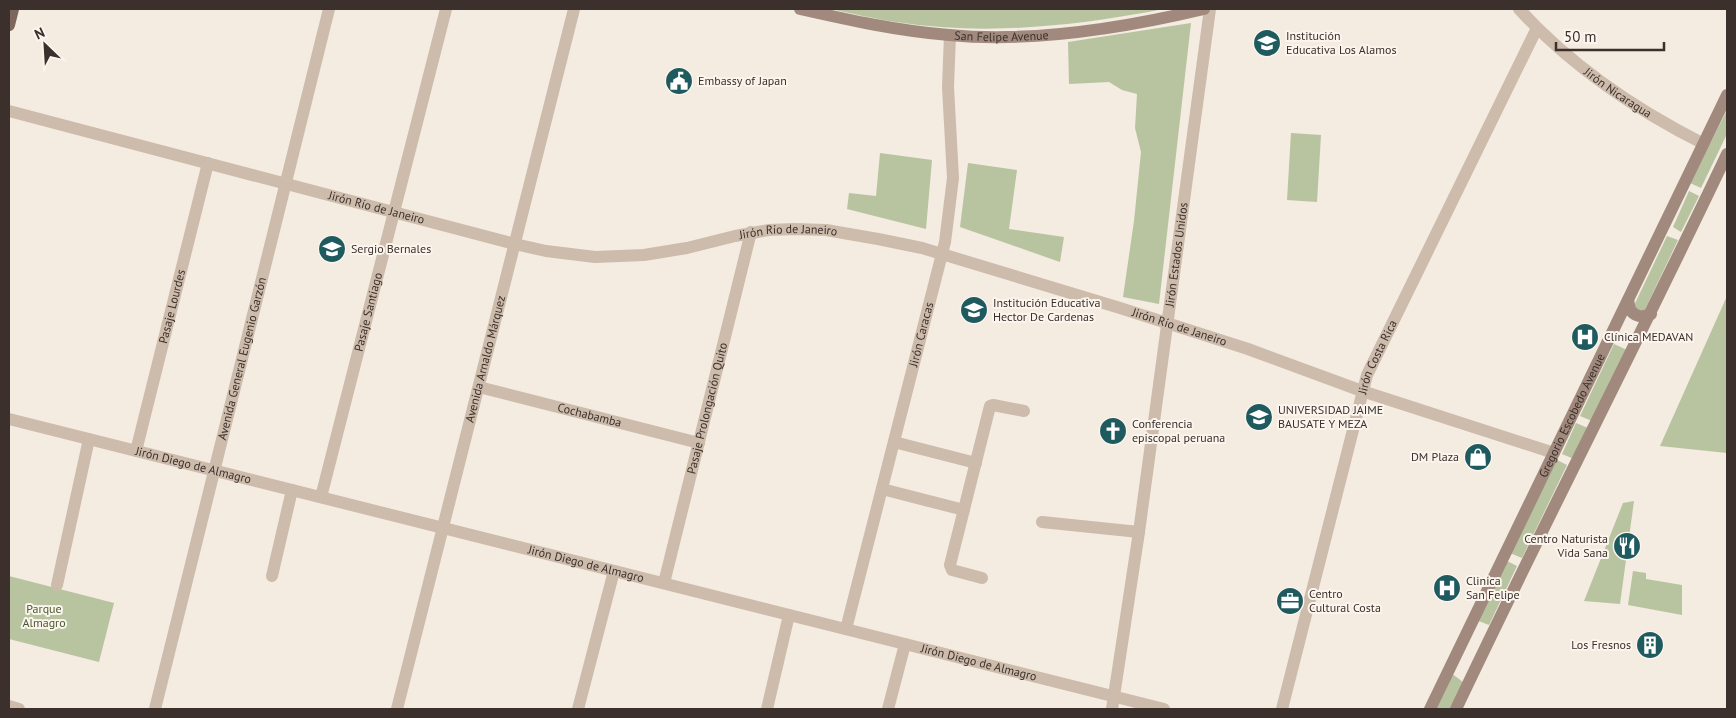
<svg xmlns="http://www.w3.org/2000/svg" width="1736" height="718" viewBox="0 0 1736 718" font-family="'PT Sans',sans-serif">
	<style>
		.green { fill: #b8c4a0 }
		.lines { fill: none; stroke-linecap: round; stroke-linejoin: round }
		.street { stroke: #cdbbac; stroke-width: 12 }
		.secondary { stroke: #a18a7d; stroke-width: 12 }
		.primary { stroke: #7d675c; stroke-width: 12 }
		.labels { text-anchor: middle; stroke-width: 4; stroke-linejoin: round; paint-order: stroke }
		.street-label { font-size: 12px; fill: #3b302b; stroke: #fbf5ee }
		.poi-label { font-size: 12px; fill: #3b302b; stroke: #fbf5ee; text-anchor: start }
		.park-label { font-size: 12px; fill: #4a5a2e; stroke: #fbf5ee }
	</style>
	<rect width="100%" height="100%" fill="#f4ebe1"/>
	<g class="green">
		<path d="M829,9h335c-88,17 -178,27 -268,13 -22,-3 -45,-9 -67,-13z"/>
		<path d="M1191,23l-32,281 -36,-7 11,-76 7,-69 -6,-24 2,-34 -15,-4 -13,-8 -40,2 -1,-42z"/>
		<path d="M1727,110v24l-26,54 -11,-5z"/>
		<path d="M1291,133l30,2 -4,67 -30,-2z"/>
		<path d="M880,153l52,7 -6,69 -79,-20 2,-16 27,3z"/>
		<path d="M968,163l49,7 -8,59 55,8 -4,25 -100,-35z"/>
		<path d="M1689,191l10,5 -18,36 -8,-5z"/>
		<path d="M1667,236l11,4 -37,78 -11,-4z"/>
		<path d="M1727,296v157l-67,-7z"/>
		<path d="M1614,344l13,6 -35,71 -12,-5z"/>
		<path d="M1576,423l12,5 -14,31 -12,-5z"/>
		<path d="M1557,460l10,5 -45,93 -12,-5z"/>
		<path d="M1634,501l-14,103 -36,-3 39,-98z"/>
		<path d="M1505,560l12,6 -28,59 -13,-5z"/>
		<path d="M1633,571l13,2v6l36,6v30l-54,-10z"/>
		<path d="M9,576l105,27 -15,59 -90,-23z"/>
		<path d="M1451,673l12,9 -13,27h-15z"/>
	</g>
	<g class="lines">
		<g class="street">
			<path id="s1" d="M1519,9c53,58 115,100 185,135"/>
			<path id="s2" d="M9,111l506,133 31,7 49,6 49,-2 43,-7 48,-12 34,-6 25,-1 32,1 52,9 44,9 198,60 128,41 114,42 192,62"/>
			<path id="s3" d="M479,387l220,56"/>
			<path id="s4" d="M9,419l1155,290"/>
			<path d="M894,442l82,21"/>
			<path id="s5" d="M136,451l72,-288"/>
			<path d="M882,489l82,21"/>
			<path id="s6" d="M321,497l125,-488"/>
			<path d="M1042,522l97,10"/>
			<path d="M272,576l20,-86"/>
			<path d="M982,578l-30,-8 -2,-5 40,-159 3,-1 31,6"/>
			<path id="s7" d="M664,583l87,-351"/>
			<path d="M57,585l32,-146"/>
			<path id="s8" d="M846,629l99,-387 8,-64 -5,-91 2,-52"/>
			<path d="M9,706l10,3"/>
			<path id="s9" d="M155,709l174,-700"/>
			<path id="s10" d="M397,709l177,-700"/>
			<path d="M578,709l36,-138"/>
			<path d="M767,709l22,-94"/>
			<path d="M888,709l17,-65"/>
			<path id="s11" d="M1112,709l27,-177 71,-523"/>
			<path id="s12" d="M1282,709l85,-334 170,-347"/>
		</g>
		<g class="secondary">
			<path id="s13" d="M800,9c49,11 98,22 149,26 82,8 175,-7 255,-26"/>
			<path d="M1628,300l2,10c6,7 12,8 21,4"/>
			<path id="s14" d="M1430,709l297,-614"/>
			<path d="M1456,709c88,-186 183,-369 271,-555"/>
		</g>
		<path class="primary" d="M9,25l4,-16"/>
	</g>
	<defs>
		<g id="school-disc" transform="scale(1.4375)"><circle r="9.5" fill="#1f5a5e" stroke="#fbf5ee"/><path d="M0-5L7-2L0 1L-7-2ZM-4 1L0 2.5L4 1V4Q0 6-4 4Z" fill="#fff"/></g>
		<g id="civic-disc" transform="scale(1.4375)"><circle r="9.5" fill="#1f5a5e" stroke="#fbf5ee"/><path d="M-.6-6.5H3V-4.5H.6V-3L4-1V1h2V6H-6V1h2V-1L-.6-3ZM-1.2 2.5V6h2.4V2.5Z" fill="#fff"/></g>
		<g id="hospital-disc" transform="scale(1.4375)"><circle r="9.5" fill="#1f5a5e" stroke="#fbf5ee"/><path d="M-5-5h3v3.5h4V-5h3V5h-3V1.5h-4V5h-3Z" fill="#fff"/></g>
		<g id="university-disc" transform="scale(1.4375)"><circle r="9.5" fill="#1f5a5e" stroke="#fbf5ee"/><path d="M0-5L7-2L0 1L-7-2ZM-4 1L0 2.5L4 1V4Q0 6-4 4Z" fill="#fff"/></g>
		<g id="church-disc" transform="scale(1.4375)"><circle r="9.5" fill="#1f5a5e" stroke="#fbf5ee"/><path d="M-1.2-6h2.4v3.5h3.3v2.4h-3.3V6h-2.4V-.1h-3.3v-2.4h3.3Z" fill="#fff"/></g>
		<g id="shop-disc" transform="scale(1.4375)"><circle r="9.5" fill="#1f5a5e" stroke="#fbf5ee"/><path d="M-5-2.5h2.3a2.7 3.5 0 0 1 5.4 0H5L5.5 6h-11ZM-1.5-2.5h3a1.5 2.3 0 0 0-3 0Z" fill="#fff"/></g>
		<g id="restaurant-disc" transform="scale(1.4375)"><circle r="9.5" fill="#1f5a5e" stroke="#fbf5ee"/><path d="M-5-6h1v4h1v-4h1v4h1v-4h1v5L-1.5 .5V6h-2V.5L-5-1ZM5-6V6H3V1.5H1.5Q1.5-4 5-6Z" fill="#fff"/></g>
		<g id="office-disc" transform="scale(1.4375)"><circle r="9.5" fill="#1f5a5e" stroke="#fbf5ee"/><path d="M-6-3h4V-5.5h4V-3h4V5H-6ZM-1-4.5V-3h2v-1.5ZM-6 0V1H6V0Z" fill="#fff"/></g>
		<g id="building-disc" transform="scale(1.4375)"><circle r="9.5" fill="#1f5a5e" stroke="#fbf5ee"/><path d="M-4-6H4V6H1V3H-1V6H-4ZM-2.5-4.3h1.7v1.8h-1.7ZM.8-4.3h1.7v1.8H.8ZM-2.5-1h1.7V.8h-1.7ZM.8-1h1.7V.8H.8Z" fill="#fff"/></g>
	</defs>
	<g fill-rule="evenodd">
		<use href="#school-disc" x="1267" y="43"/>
		<use href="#civic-disc" x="679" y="81"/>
		<use href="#school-disc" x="332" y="249"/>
		<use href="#school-disc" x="974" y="310"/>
		<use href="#hospital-disc" x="1585" y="337"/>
		<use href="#university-disc" x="1259" y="417"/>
		<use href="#church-disc" x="1113" y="431"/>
		<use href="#shop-disc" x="1478" y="457"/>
		<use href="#restaurant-disc" x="1627" y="546"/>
		<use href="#hospital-disc" x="1447" y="588"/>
		<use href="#office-disc" x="1290" y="601"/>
		<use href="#building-disc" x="1650" y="645"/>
	</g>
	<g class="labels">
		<g class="street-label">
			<text dy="4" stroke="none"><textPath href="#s13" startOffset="204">San Felipe Avenue</textPath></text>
			<text dy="4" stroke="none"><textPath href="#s1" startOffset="130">Jirón Nicaragua</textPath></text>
			<text dy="4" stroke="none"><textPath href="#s2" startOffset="380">Jirón Río de Janeiro</textPath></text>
			<text dy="4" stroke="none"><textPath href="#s2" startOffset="800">Jirón Río de Janeiro</textPath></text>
			<text dy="4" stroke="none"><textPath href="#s11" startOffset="459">Jirón Estados Unidos</textPath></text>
			<text dy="4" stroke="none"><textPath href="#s5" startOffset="149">Pasaje Lourdes</textPath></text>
			<text dy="4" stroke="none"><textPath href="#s6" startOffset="191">Pasaje Santiago</textPath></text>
			<text dy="4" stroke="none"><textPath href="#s2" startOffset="1205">Jirón Río de Janeiro</textPath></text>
			<text dy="4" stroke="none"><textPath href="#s8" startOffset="304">Jirón Caracas</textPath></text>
			<text dy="4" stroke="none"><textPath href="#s12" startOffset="365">Jirón Costa Rica</textPath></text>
			<text dy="4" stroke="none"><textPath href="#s9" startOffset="361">Avenida General Eugenio Garzón</textPath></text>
			<text dy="4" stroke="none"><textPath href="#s10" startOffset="361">Avenida Arnaldo Márquez</textPath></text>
			<text dy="4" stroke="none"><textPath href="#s7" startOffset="180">Pasaje Prolongación Quito</textPath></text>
			<text dy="4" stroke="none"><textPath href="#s3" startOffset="114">Cochabamba</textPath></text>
			<text dy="4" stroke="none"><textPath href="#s14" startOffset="326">Gregorio Escobedo Avenue</textPath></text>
			<text dy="4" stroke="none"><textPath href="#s4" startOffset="190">Jirón Diego de Almagro</textPath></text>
			<text dy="4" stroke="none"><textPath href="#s4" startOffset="595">Jirón Diego de Almagro</textPath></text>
			<text dy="4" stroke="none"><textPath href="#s4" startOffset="1000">Jirón Diego de Almagro</textPath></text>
		</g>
		<g class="poi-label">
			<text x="1286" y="40">Institución<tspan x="1286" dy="14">Educativa Los Alamos</tspan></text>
			<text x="698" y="85">Embassy of Japan</text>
			<text x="351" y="253">Sergio Bernales</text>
			<text x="993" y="307">Institución Educativa<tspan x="993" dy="14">Hector De Cardenas</tspan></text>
			<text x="1604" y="341">Clínica MEDAVAN</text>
			<text x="1278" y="414">UNIVERSIDAD JAIME<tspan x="1278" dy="14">BAUSATE Y MEZA</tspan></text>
			<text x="1132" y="428">Conferencia<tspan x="1132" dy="14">episcopal peruana</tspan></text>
			<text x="1459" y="461" text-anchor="end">DM Plaza</text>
			<text x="1608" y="543" text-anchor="end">Centro Naturista<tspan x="1608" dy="14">Vida Sana</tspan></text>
			<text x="1466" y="585">Clinica<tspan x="1466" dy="14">San Felipe</tspan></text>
			<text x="1309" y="598">Centro<tspan x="1309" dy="14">Cultural Costa</tspan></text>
			<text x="1631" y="649" text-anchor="end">Los Fresnos</text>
		</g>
		<g class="park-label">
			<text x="44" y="613">Parque<tspan x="44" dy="14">Almagro</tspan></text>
		</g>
	</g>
	<rect width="1736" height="718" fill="none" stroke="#3b302b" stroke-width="20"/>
	<g transform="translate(45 45) rotate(335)" stroke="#fbf5ee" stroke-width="4" paint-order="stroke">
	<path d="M0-4L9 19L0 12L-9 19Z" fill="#3b302b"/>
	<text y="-8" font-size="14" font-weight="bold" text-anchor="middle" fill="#3b302b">N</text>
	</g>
	<path d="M1556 42v8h108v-8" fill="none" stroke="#3b302b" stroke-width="2.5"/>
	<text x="1564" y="42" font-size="15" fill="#3b302b" stroke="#fbf5ee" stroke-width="4" paint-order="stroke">50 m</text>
</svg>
